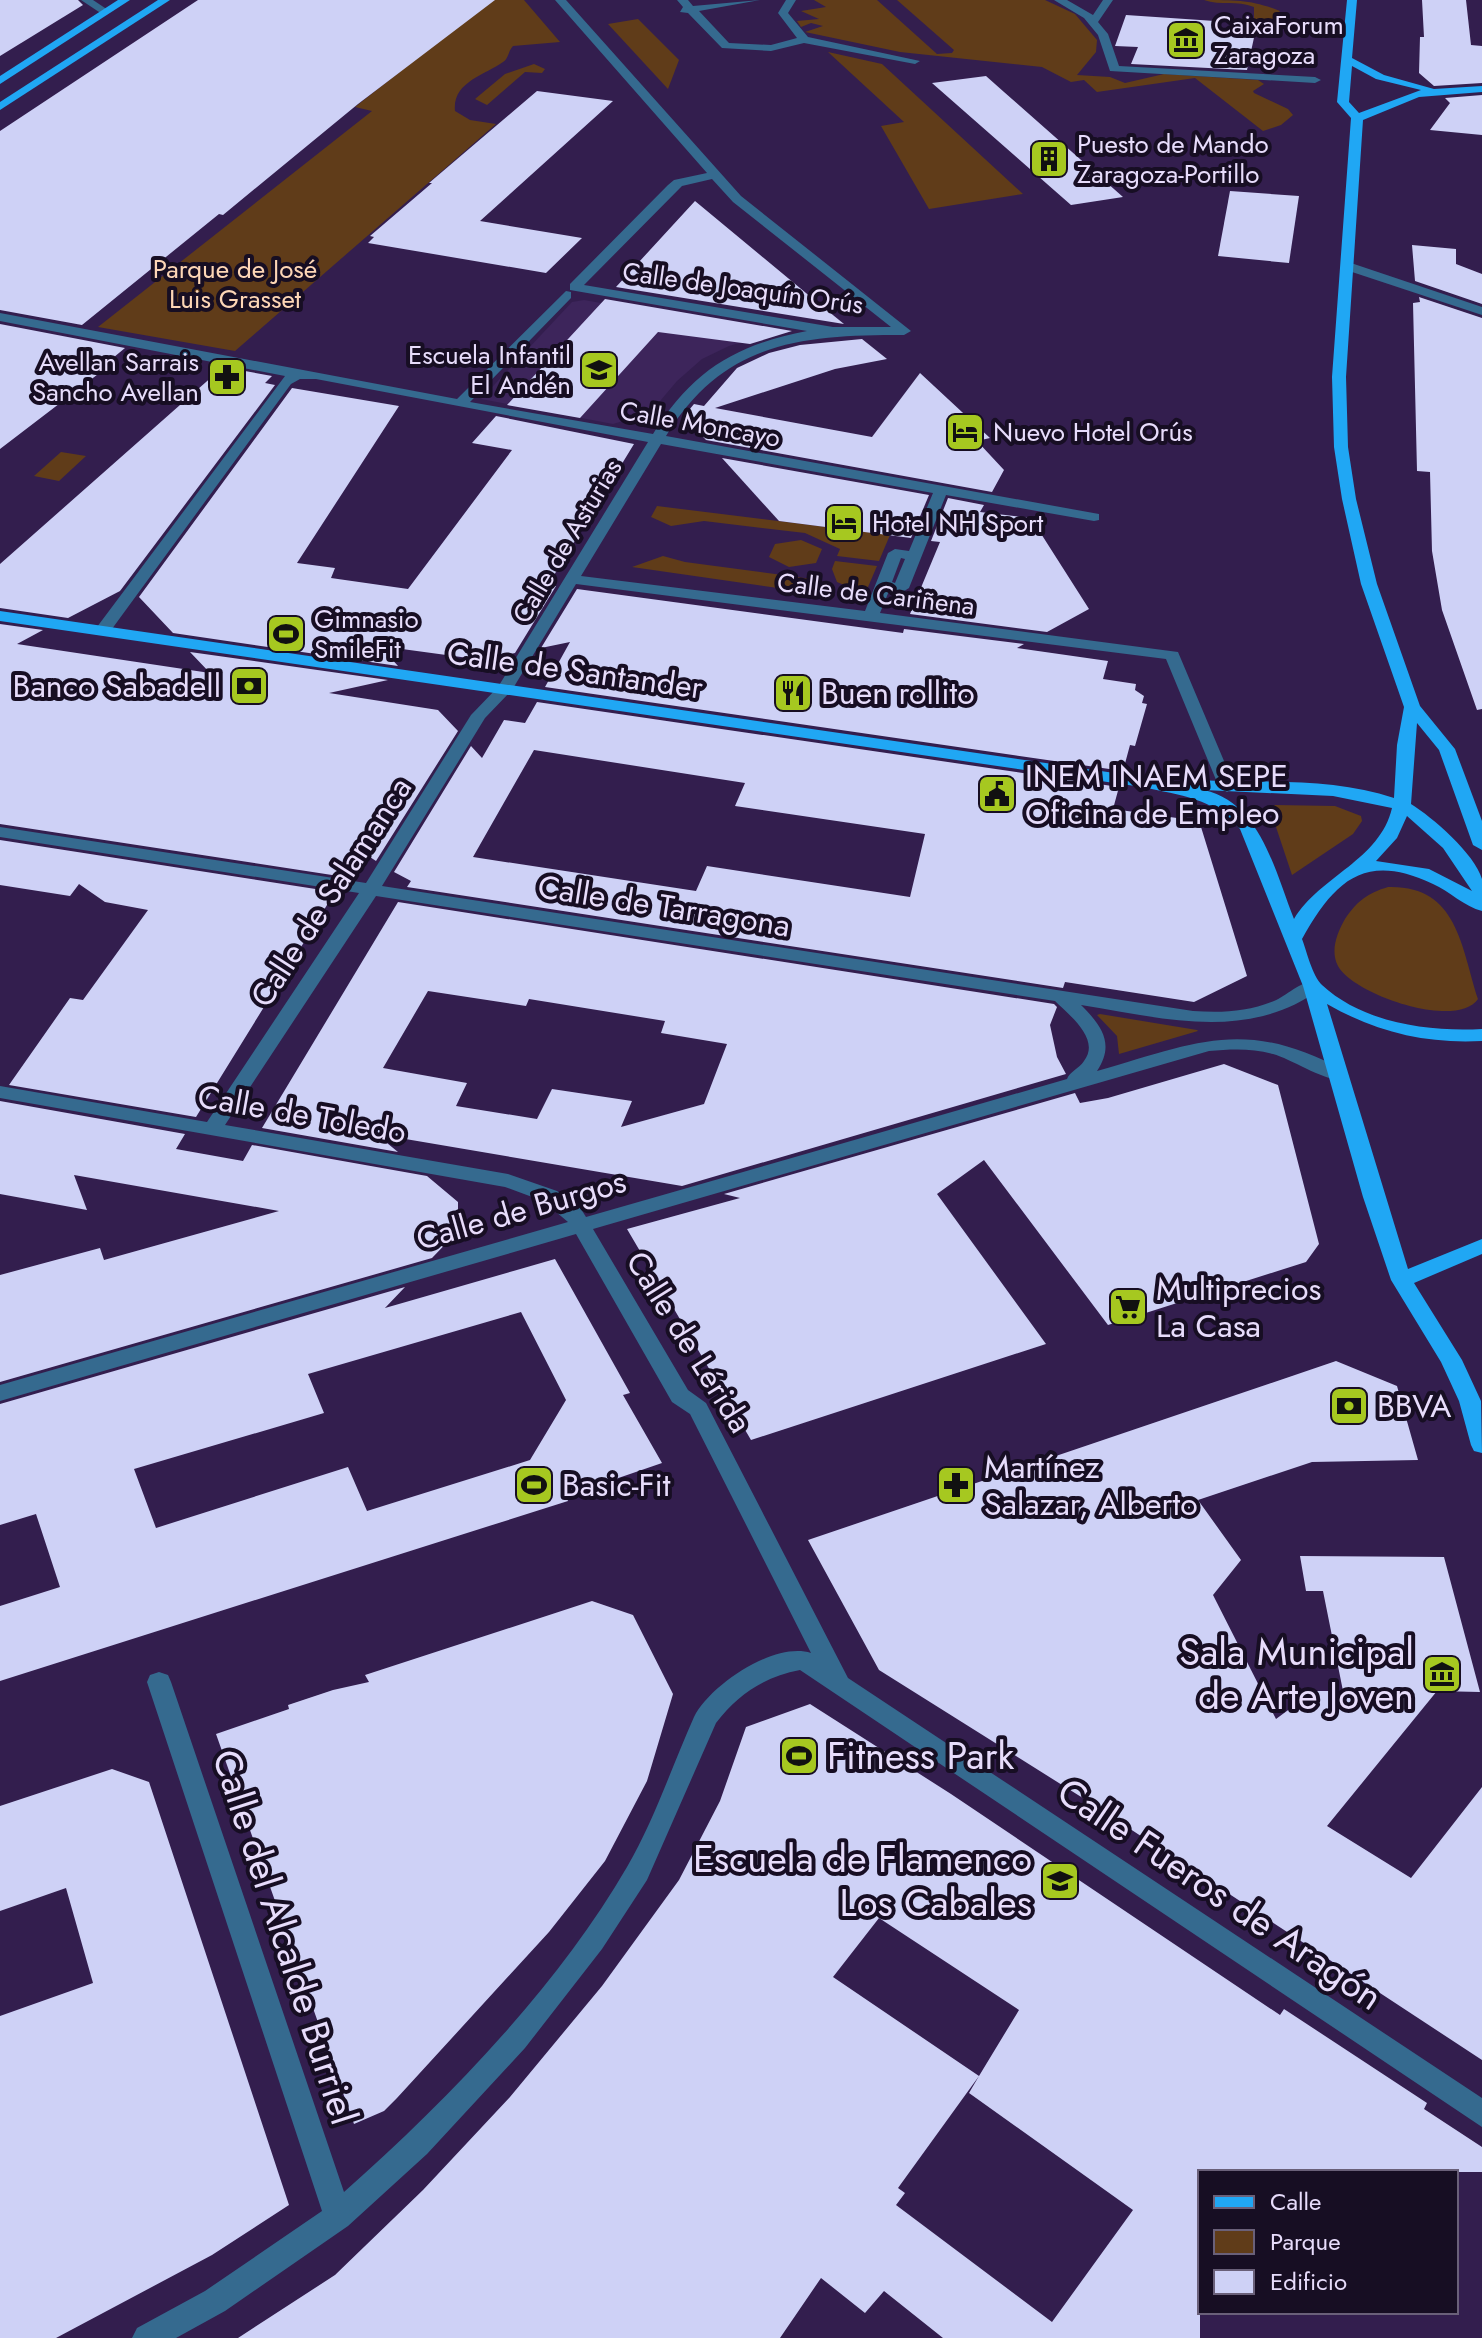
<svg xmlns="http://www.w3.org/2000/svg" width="1482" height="2338" viewBox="0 0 1482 2338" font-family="Jost,sans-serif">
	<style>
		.built { fill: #3d255b }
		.green { fill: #603c19 }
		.building { fill: #ced1f6; fill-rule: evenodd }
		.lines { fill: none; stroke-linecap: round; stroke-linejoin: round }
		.minor { fill: #356a8f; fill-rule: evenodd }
		.major { fill: #20a7f4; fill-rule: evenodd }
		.labels { text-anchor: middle; stroke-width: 8; stroke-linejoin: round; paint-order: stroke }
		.far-poi-label { font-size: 26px; fill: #e7dcfb; stroke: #170e23; text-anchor: start }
		.far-park-label { font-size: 26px; fill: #fdd6b6; stroke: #170e23 }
		.far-street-label { font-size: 26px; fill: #e7dcfb; stroke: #170e23 }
		.street-label { font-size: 32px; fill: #e7dcfb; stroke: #170e23 }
		.poi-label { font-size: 32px; fill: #e7dcfb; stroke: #170e23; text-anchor: start }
		.near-poi-label { font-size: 38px; fill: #e7dcfb; stroke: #170e23; text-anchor: end }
		.near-street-label { font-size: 38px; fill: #e7dcfb; stroke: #170e23 }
	</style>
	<rect width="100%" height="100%" fill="#331e4e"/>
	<path class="built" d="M584,300l17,3 168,26 -14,9 -26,8 -27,13 -25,22 -27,32 -37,11 -132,-25 91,-97z"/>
	<g class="green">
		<path d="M491,0h33l36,42 -47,4c-5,5 -4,12 -10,16 -18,13 -51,20 -48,49l15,9 26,4 -261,227 -137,-24 274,-216 -17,-4z"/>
		<path d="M814,0h63l60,54 15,-1 2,-3 -57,-50h148l30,14 22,26 -1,12 -19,23 33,2 15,6 39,-9 94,6 6,4 -11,7 1,2 34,16 5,6 -12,10 -18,6 -68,-53 -98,14 -13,-12 -13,2 -29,-15 -142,-15 -95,-20 18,-6 -12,-3 -10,4 -4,-6 22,-2 -18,-8 25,-4z"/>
		<path d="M1204,0c33,0 48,0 76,11l-14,18 -22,-4 -18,-8 28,5v-15c-17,-7 -33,-1 -50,-7z"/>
		<path d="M638,19l41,41 -11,29 -60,-65z"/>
		<path d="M828,52l54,12 141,130 -94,15 -48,-83 23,-4z"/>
		<path d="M534,64l11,5 -3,4 -17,-1 -38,33 -12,-6 30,-25z"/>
		<path d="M61,452l25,4 -27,25 -25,-5z"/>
		<path d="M657,506l233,29 -11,26 -42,-5 3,-7 -35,-16 -101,-12 -33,5 -20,-9z"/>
		<path d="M801,540l21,9 -6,14 -27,4 -20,-10 6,-13z"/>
		<path d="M663,556l22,6 134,18 3,10 -2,4 -188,-27z"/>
		<path d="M835,561l42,5 -12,28 -28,-12 -5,-13z"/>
		<path d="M1275,805l60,1 26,10 1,5 -9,13 -61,41 -22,-66z"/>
		<path d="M1388,887c69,-2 73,58 90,112 -21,31 -124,-4 -140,-33 -8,-15 -1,-33 7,-47 12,-18 23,-26 43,-32z"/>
		<path d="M1100,1014l97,16 1,1 -79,23 -2,-18 -20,-21z"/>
	</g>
	<g class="building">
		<path d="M0,0h78l5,5 -83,51z"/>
		<path d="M198,0h297l-137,104 -135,111 -4,-1 -137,111 -82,-15v-179z"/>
		<path d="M1422,0h44l5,45 11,1v37l-48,3 -15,-13 1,-36h4z"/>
		<path d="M1126,15l89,6 -2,9 42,3 -8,37 -116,-6 7,-17 -23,-1z"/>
		<path d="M986,76l18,16 119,105 -52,8 -139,-122z"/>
		<path d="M537,91l76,10 -133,120 102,17 -36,35 -178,-30 6,-6 -4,-1 62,-53h-3z"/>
		<path d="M1482,95v40l-52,-5 20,-27 -5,-5z"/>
		<path d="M1230,191l69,5 -10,67 -71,-7z"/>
		<path d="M695,201l117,97 32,26 -228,-37z"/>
		<path d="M1412,245l44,4v15l26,10v30l-67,-23z"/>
		<path d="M1419,297l63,21v391l-5,1 -35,-100 -10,-59 -2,-79 -13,-1 -4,-168 7,-1z"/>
		<path d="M605,299l187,32 -42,13 -92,-12 -78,86 -73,-13z"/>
		<path d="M0,324l125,24 -23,19 4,1 -106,81z"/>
		<path d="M862,339l25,20 -52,10 -120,39 157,29 48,-64 70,65 -13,3 27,29 -12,22 -286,-52 -22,-24 10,-12 10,2 33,-38 32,-15 31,-8z"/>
		<path d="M223,367l49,9 -7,7 10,2 -155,206 -52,27 -68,-10v-44z"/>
		<path d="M292,388l107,18 -102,157 38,5 -4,10 77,11 104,-139 -40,-7 24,-27 138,28 -86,141 8,1 -41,67 -32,7 -103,-14 18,20 -225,-33 -34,-36z"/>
		<path d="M722,458l207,37 -18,43 -132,-17z"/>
		<path d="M948,498l36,7 -4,7 51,6 58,91 -42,23 -137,-18 30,-72 -9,-1z"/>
		<path d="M577,589l326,44 1,-4 120,15 -7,4 91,13 -5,18 33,5 -1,6 9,6 -2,7 5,1 -12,42 -5,-1 -7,26 -578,-84 25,-45 -29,6z"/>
		<path d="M0,624l43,6 -26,14 193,29 -20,-21 198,28 -59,13 109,17 20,21 -82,130 -15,-10 -16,26 -345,-53z"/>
		<path d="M537,702l582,85 -6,22 71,10 17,8 46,149 -53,26 -129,-20 -2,6 -656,-101 4,-6 -17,-9 77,-126 11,12 22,-38 21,3zM534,750l211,33 -10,23 190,28 -15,63 -203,-31 -11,25 -223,-34z"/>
		<path d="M0,840l335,52 -139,225 -187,-32 61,-87 13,2 65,-90 -43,-8 -26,-18 -9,12 -70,-11z"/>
		<path d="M398,902l656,102 3,3 -7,18 7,32 9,17 -384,112 -306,-52 22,18 -136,-24zM428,991l98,15 3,-7 136,22 -4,12 66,11 -23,60 -83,23 11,-26 -80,-12 -15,30 -81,-13 11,-23 -84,-15z"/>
		<path d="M1224,1064l54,21 41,159 -13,18 -198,63 -124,-165 -47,34 109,150 -295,96 -124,-211 113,-31 -16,-4 351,-101 5,10 28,-5z"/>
		<path d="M0,1101l185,33 -9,15 67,12 9,-16 175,31 31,26v29l-26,27 -432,124v-107l100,-27 4,12 175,-49 -205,-36 13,35 -87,-16z"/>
		<path d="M555,1259l75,134 -7,2 39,68 -96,33 2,5 -568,180v-75l60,-19 -24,-73 -36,11v-121l405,-117 -20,21zM521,1312l45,88 -36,60 -163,51 -19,-44 -192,61 -22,-59 190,-56 -16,-39z"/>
		<path d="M1336,1361l61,25 21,74 -106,2 -114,38 43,60 -28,35 63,124 38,-28h29l-20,-100h-17l-6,-35 144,1 36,135 -43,-1 -110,135 84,52 71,-91v273l-396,-260 -207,-130 -71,-130z"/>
		<path d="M592,1601l41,14 40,79 -26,87 -42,80 -56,71 -152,166 -13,13 -30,13 -138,-390 73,-25 -1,-4 45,-15 36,-8 -4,-7z"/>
		<path d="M810,1704l141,90 329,221 4,-6 143,94 -3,6 58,38v25h-282v166h-257l-59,-47 -19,22 -44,-35 -41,60h-542l97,-63 88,-85 87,-93 92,-111 77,-106 41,-79 26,-74zM879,1918l140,92 -40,66 -146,-99zM979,2076l-10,17 164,117 -81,112 -156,-117 9,-12 -7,-5z"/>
		<path d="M112,1769l37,13 140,423 -77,50 -156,83h-56v-322l93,-33 -27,-95 -66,23v-105z"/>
	</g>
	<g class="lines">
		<g class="minor">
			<path d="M81,0h12l18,12 -9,2z"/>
			<path d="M555,0h11l175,196 170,135 -7,4c-102,0 -180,6 -238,101l433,78v6l-5,1 -148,-26 -37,93 -8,5 -12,-2 -9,22 298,39 57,135 -8,5 -8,-5 -53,-128 -590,-75 -64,106 -27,28 -103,168 811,125c28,2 55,1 81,-10 14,-6 29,-23 45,-19l2,4 -2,4c-73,52 -156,28 -238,15 21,21 34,39 16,66 101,-29 148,-54 248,0l3,4 -3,4c-17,5 -53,-20 -72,-25 -21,-6 -42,-5 -64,-3l-616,178 95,161 18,13 142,275 634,420v29l-682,-457c-36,7 -62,24 -84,53l-69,157 -45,69 -77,99 -98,106 -79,72 -123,85 -49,27h-44l5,-10 68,-37 117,-80 -175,-529 3,-7 9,-3 9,3 3,7 173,510c103,-91 214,-206 283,-325 27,-46 45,-101 67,-150 16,-32 81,-76 117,-64l-121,-239 -18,-12 -96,-168 -576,167v-16l568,-163 -25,-21 -38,-14 -505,-89v-12l207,36 152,-229 -359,-56v-10l366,56 105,-168 27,-28 150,-245 -332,-63h-16l-9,5 -182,249h-12v-6l188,-251 -285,-55v-8l457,86 109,-108 5,1v6l-101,104 183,32c39,-63 82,-89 154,-103l-237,-41v-6l98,-99 6,-5 33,-7zM712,179l21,23 158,125h-58l-249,-42 98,-99zM661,444l272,49 -24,58 -14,-2 -7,4 -23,58 -284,-35zM901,558l4,1 -10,24 -3,-1zM376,896l679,105c14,14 46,38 29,60 -5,8 -14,10 -17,18l-481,138 -5,-8 -24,-18 -49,-17 -283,-49z"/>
			<path d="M677,0h11l5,6 67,-6 -61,11 30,32 42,2 26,-7 -19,-25 8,-13h10l-8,13 20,24 112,24 -5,3 -111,-21 -33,8 -49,-3 -34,-35 -8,-1 3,-5z"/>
			<path d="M1054,0h13l26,15 10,-15h10l-15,22 10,12 11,32 196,11 6,3 -6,3 -205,-12 -12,-36 -14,-17z"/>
			<path d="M1343,263h8l131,44v8l-139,-46z"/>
		</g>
		<g class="major">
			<path d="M118,0h12l-130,84v-8z"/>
			<path d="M158,0h12l-170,110v-8z"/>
			<path d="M1347,0h10l-5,58 32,17 50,14 48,-3v6l-63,5 -56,23 -17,257 2,70 8,52 21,85 43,122 35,43 27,72v29l-9,-5 -34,-95 -22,-27 -6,81c21,13 64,50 71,75 0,9 0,23 0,32 -17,-4 -33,-20 -49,-27 -69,-33 -99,-2 -131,55 5,13 10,36 20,46 41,38 107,47 160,44v12c-56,3 -106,-9 -155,-37l81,265 74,-30v15l-68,29 48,77 19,41 1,52 -8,-2 -3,-6 -12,-44 -18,-39 -50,-82 -28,-83 -60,-211 -63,-157c-29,-32 -58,-33 -98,-42l-1142,-166v-10l1142,166 47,10 1,-6 6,-1c65,3 136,-3 198,18l3,-53 7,-38 -43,-123 -19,-85 -8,-52 -2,-70 19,-259 -14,-16zM1352,66l24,13 45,11 -62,23 -10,-11zM1204,790l129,6 59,12c-12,52 -72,68 -98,111 -19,-47 -33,-116 -90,-129zM1407,816l36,32 29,43 -43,-22 -53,-8 21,-23z"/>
		</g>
	</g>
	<defs>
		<g id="museum-square" transform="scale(2)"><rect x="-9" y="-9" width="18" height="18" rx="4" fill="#a6c820" stroke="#170e23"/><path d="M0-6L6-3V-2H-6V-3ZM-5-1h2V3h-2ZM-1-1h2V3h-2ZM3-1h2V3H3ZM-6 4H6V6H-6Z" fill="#111"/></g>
		<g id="building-square" transform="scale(2)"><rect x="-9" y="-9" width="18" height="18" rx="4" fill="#a6c820" stroke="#170e23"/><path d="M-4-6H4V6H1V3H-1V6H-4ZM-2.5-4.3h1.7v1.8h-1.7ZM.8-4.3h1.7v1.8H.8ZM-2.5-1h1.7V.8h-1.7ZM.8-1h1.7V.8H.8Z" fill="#111"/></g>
		<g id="school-square" transform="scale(2)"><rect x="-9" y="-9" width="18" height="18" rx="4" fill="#a6c820" stroke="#170e23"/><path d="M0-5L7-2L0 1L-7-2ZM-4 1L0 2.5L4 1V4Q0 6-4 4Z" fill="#111"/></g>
		<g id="pharmacy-square" transform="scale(2)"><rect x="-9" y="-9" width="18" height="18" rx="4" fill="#a6c820" stroke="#170e23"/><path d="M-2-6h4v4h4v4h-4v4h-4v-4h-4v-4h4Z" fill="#111"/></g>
		<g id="hotel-square" transform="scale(2)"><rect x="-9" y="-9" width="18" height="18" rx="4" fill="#a6c820" stroke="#170e23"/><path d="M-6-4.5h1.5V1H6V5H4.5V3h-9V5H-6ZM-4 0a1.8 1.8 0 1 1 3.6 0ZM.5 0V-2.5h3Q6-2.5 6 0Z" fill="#111"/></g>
		<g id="stadium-square" transform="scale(2)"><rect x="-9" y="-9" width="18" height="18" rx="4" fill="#a6c820" stroke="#170e23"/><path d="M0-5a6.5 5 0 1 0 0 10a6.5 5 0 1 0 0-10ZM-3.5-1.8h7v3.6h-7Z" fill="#111"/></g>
		<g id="bank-square" transform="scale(2)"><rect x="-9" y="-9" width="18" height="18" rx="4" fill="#a6c820" stroke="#170e23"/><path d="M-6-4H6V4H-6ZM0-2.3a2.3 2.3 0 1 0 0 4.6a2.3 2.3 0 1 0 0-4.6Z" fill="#111"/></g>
		<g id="restaurant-square" transform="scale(2)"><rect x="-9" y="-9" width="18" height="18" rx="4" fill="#a6c820" stroke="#170e23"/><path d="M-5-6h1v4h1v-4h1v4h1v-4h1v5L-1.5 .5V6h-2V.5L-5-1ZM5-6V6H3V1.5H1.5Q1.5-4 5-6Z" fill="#111"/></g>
		<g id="civic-square" transform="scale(2)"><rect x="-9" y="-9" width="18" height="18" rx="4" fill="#a6c820" stroke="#170e23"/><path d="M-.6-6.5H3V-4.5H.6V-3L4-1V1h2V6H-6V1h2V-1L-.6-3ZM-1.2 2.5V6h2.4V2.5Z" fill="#111"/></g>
		<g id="supermarket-square" transform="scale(2)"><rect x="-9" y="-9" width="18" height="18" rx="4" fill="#a6c820" stroke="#170e23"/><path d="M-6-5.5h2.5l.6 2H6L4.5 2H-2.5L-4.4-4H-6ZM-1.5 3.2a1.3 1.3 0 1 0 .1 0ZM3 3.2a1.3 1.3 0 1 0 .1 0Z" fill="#111"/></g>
	</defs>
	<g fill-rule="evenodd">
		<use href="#museum-square" x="1186" y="40"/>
		<use href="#building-square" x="1049" y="159"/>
		<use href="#school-square" x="599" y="370"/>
		<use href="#pharmacy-square" x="227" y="377"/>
		<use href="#hotel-square" x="965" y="432"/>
		<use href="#hotel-square" x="844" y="523"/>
		<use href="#stadium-square" x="286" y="634"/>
		<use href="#bank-square" x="249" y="686"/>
		<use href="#restaurant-square" x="793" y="693"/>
		<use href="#civic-square" x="997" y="794"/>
		<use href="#supermarket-square" x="1128" y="1307"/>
		<use href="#bank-square" x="1349" y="1406"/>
		<use href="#stadium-square" x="534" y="1485"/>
		<use href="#pharmacy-square" x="956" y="1485"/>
		<use href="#museum-square" x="1442" y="1674"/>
		<use href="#stadium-square" x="799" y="1756"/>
		<use href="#school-square" x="1060" y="1881"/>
	</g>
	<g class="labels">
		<g class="far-poi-label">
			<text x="1214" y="34">CaixaForum<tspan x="1214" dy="30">Zaragoza</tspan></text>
			<text x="1077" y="153">Puesto de Mando<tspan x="1077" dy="30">Zaragoza-Portillo</tspan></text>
			<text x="571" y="364" text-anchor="end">Escuela Infantil<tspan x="571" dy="30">El Andén</tspan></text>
			<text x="199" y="371" text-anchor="end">Avellan Sarrais<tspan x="199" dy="30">Sancho Avellan</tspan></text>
			<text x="993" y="441">Nuevo Hotel Orús</text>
			<text x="872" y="532">Hotel NH Sport</text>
			<text x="314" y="628">Gimnasio<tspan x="314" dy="30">SmileFit</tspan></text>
		</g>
		<g class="far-park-label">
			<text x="235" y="278">Parque de José<tspan x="235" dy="30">Luis Grasset</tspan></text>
		</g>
		<g class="far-street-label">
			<text transform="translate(743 288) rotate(8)" y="9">Calle de Joaquín Orús</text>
			<text transform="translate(700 424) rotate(10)" y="9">Calle Moncayo</text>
			<text transform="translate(567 541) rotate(-59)" y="9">Calle de Asturias</text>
			<text transform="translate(876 594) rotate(7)" y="9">Calle de Cariñena</text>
		</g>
		<g class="street-label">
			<text transform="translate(575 670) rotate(8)" y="11">Calle de Santander</text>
			<text transform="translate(331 892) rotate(-57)" y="11">Calle de Salamanca</text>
			<text transform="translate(664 906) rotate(9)" y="11">Calle de Tarragona</text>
			<text transform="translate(302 1114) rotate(10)" y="11">Calle de Toledo</text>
			<text transform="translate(521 1210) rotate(-16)" y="11">Calle de Burgos</text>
			<text transform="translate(689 1342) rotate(58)" y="11">Calle de Lérida</text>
		</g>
		<g class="poi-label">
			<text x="221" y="697" text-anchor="end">Banco Sabadell</text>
			<text x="821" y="704">Buen rollito</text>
			<text x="1025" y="787">INEM INAEM SEPE<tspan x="1025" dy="37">Oficina de Empleo</tspan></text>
			<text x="1156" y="1300">Multiprecios<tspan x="1156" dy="37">La Casa</tspan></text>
			<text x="1377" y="1417">BBVA</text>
			<text x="984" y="1478">Martínez<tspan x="984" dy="37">Salazar, Alberto</tspan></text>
			<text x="562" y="1496">Basic-Fit</text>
		</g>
		<g class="near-poi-label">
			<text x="1414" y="1665">Sala Municipal<tspan x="1414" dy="44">de Arte Joven</tspan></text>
			<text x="827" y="1769" text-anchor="start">Fitness Park</text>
			<text x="1032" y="1872">Escuela de Flamenco<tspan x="1032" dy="44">Los Cabales</tspan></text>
		</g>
		<g class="near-street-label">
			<text transform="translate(1220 1894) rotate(34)" y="13">Calle Fueros de Aragón</text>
			<text transform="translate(285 1937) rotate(72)" y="13">Calle del Alcalde Burriel</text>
		</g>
	</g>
	<rect x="1198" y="2170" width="260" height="144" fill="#170e23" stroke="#6a6079" stroke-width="2"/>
	<rect x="1214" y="2196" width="40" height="12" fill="#20a7f4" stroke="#6a6079" stroke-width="2"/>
	<text x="1270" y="2210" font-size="24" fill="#e7dcfb">Calle</text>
	<rect x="1214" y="2230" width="40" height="24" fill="#603c19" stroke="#6a6079" stroke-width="2"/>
	<text x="1270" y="2250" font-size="24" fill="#e7dcfb">Parque</text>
	<rect x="1214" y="2270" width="40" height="24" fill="#ced1f6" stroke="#6a6079" stroke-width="2"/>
	<text x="1270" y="2290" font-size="24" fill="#e7dcfb">Edificio</text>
</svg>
